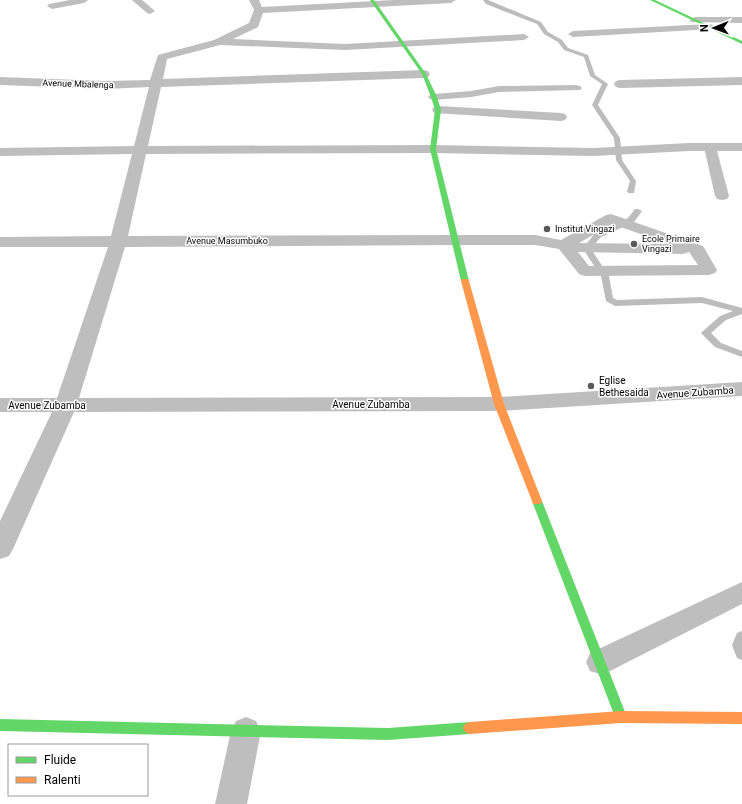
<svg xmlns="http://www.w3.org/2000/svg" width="742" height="804" viewBox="0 0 742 804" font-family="Roboto,sans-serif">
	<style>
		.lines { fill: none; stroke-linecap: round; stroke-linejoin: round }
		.stream { fill: #bcbcbc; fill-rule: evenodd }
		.lane { fill: #bebebe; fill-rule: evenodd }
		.street { fill: #bebebe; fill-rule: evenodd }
		.fast { fill: #63d668; fill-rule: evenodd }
		.slow { fill: #ff974d; fill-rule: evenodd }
		.poi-dot { fill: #595959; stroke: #fff; stroke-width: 1.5 }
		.labels { text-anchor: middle; stroke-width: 3; stroke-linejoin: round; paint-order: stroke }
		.far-street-label { font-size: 9px; fill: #000; stroke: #fff }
		.far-poi-label { font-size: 9px; fill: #000; stroke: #fff; text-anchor: start }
		.poi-label { font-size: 10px; fill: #000; stroke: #fff; text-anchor: start }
		.street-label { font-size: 10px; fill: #000; stroke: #fff }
	</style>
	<rect width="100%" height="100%" fill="#fff"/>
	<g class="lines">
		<g class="stream">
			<path d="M483,0h5l53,22 7,10 14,8 6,8 20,7 7,20 13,9 -10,21 22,33 2,22 14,21 -2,12h-6l-1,-2 3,-10 -14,-21 -2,-22 -22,-33 10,-21 -12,-8 -6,-19 -20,-7 -6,-8 -14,-8 -7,-10 -51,-20z"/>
			<path d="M635,209h3l4,2 -8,11 -33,15 -9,10 1,5 16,24 4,22 4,2 85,-3 40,11v6l-16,6 -15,13 10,10 21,8v6l-27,-10 -14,-14 19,-17 13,-5 -31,-8 -87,3 -9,-5 -5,-25 -16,-24 -1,-5 11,-14 33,-15z"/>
			<path d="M742,631v29l-5,-2 -5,-13 5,-12z"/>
		</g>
		<g class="lane">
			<path d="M70,0h18l-4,3 -32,6 -5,-3 2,-2z"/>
			<path d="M132,0h10l13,11 -5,3 -3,-1z"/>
			<path d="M576,85l4,1 2,2 -2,2 -81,2 -28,5 -37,3 -4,-1 -2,-2 2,-2 4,-1 37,-3 28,-5z"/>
			<path d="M438,106l123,7 4,1 2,3 -2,3 -4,1 -127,-8 -2,-3 2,-3z"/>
			<path d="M710,143l5,1 1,3 13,49 -2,3 -5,1 -5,-1 -2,-3 -11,-49 1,-3z"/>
			<path d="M611,214l92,32 14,24 -2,3 -6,2 -124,1 -6,-2 -20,-25 -24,-4h-81l-5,-2 -3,-3 3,-3 5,-2h81l26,5 45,-25zM612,224l57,20 -90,-1zM578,252l105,2 6,-2 9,13 -109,1z"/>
			<path d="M742,582v22l-132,67 -10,3 -10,-3 -4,-9 4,-9z"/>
			<path d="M246,717l10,4 5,10 -14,73h-32l16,-73 5,-10z"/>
		</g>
		<g class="street">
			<path d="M249,0h10l3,7 132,-7h62l-5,3 -188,10 -5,14 -25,12 112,5 179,-10 5,3 -5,3 -179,10 -125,-5 -53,14 -4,20 261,-9 4,1 2,3 -2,3 -4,1 -263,9 -13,59 285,-1 160,3 96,-5h53v8h-53l-96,5 -160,-3 -287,1 -18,82 326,-1 6,1 3,4 -3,4 -6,1 -329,2 -46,151 420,-1 243,-15v14l-243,15 -425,1 -61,137 -4,7 -9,3v-38l52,-109h-52v-14h57l51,-151h-108v-10l111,-1 21,-82 -132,2v-8l134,-2 15,-59 -43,2 -106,-4v-8l106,4 44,-1 8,-25 56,-15 35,-17 5,-13z"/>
			<path d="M695,17h47v6l-51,-1 -1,-2z"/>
			<path d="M709,24l4,1 1,2 -1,2 -140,8 -5,-3 5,-3z"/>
			<path d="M742,77v8l-122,3 -4,-1 -2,-3 2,-3 4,-1z"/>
		</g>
		<g class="fast">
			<path d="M370,0h4l52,74 11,23 4,13 -5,39 33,132 -1,2h-6l-1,-2 -31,-132 5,-39 -4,-13 -9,-23z"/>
			<path d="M650,0h5l87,41v3z"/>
			<path d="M537,497l4,1 1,3 85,216 -1,4 -5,2 -5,-2 -1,-4 -83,-216 1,-3z"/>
			<path d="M0,719l388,9 82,-6 5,2 2,4 -2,4 -5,2 -82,6 -388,-9z"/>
		</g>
		<g class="slow">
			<path d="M462,279h6l1,2 35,123 38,97 -1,3h-8l-1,-3 -38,-97 -33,-123z"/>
			<path d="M621,711l121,1v12l-121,-1 -151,11 -5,-2 -2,-4 2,-4 5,-2z"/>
		</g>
	</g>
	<g class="poi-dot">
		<circle cx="547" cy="229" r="4"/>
		<circle cx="634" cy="244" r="4"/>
		<circle cx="591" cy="386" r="4"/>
	</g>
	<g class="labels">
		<g class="far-street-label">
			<text transform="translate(78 84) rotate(2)" y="3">Avenue Mbalenga</text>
			<text x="227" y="244">Avenue Masumbuko</text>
		</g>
		<g class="far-poi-label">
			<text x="555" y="232">Institut Vingazi</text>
			<text x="642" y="242">Ecole Primaire<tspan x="642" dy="10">Vingazi</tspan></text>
		</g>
		<g class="poi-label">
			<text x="599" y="384">Eglise<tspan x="599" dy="12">Bethesaida</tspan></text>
		</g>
		<g class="street-label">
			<text transform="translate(695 392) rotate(-4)" y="4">Avenue Zubamba</text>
			<text x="371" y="408">Avenue Zubamba</text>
			<text x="47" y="409">Avenue Zubamba</text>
		</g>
	</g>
	<rect x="8" y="744" width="140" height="52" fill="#ffffff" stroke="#999999"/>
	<rect x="16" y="757" width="20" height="6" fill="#63d668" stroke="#999999"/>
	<text x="44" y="764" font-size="12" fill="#000000">Fluide</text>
	<rect x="16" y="777" width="20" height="6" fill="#ff974d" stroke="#999999"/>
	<text x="44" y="784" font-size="12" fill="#000000">Ralenti</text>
	<g transform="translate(714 28) rotate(269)" stroke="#ffffff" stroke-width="3" paint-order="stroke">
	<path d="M0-3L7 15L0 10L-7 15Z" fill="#000000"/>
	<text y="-6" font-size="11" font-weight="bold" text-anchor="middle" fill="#000000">N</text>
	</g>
</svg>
